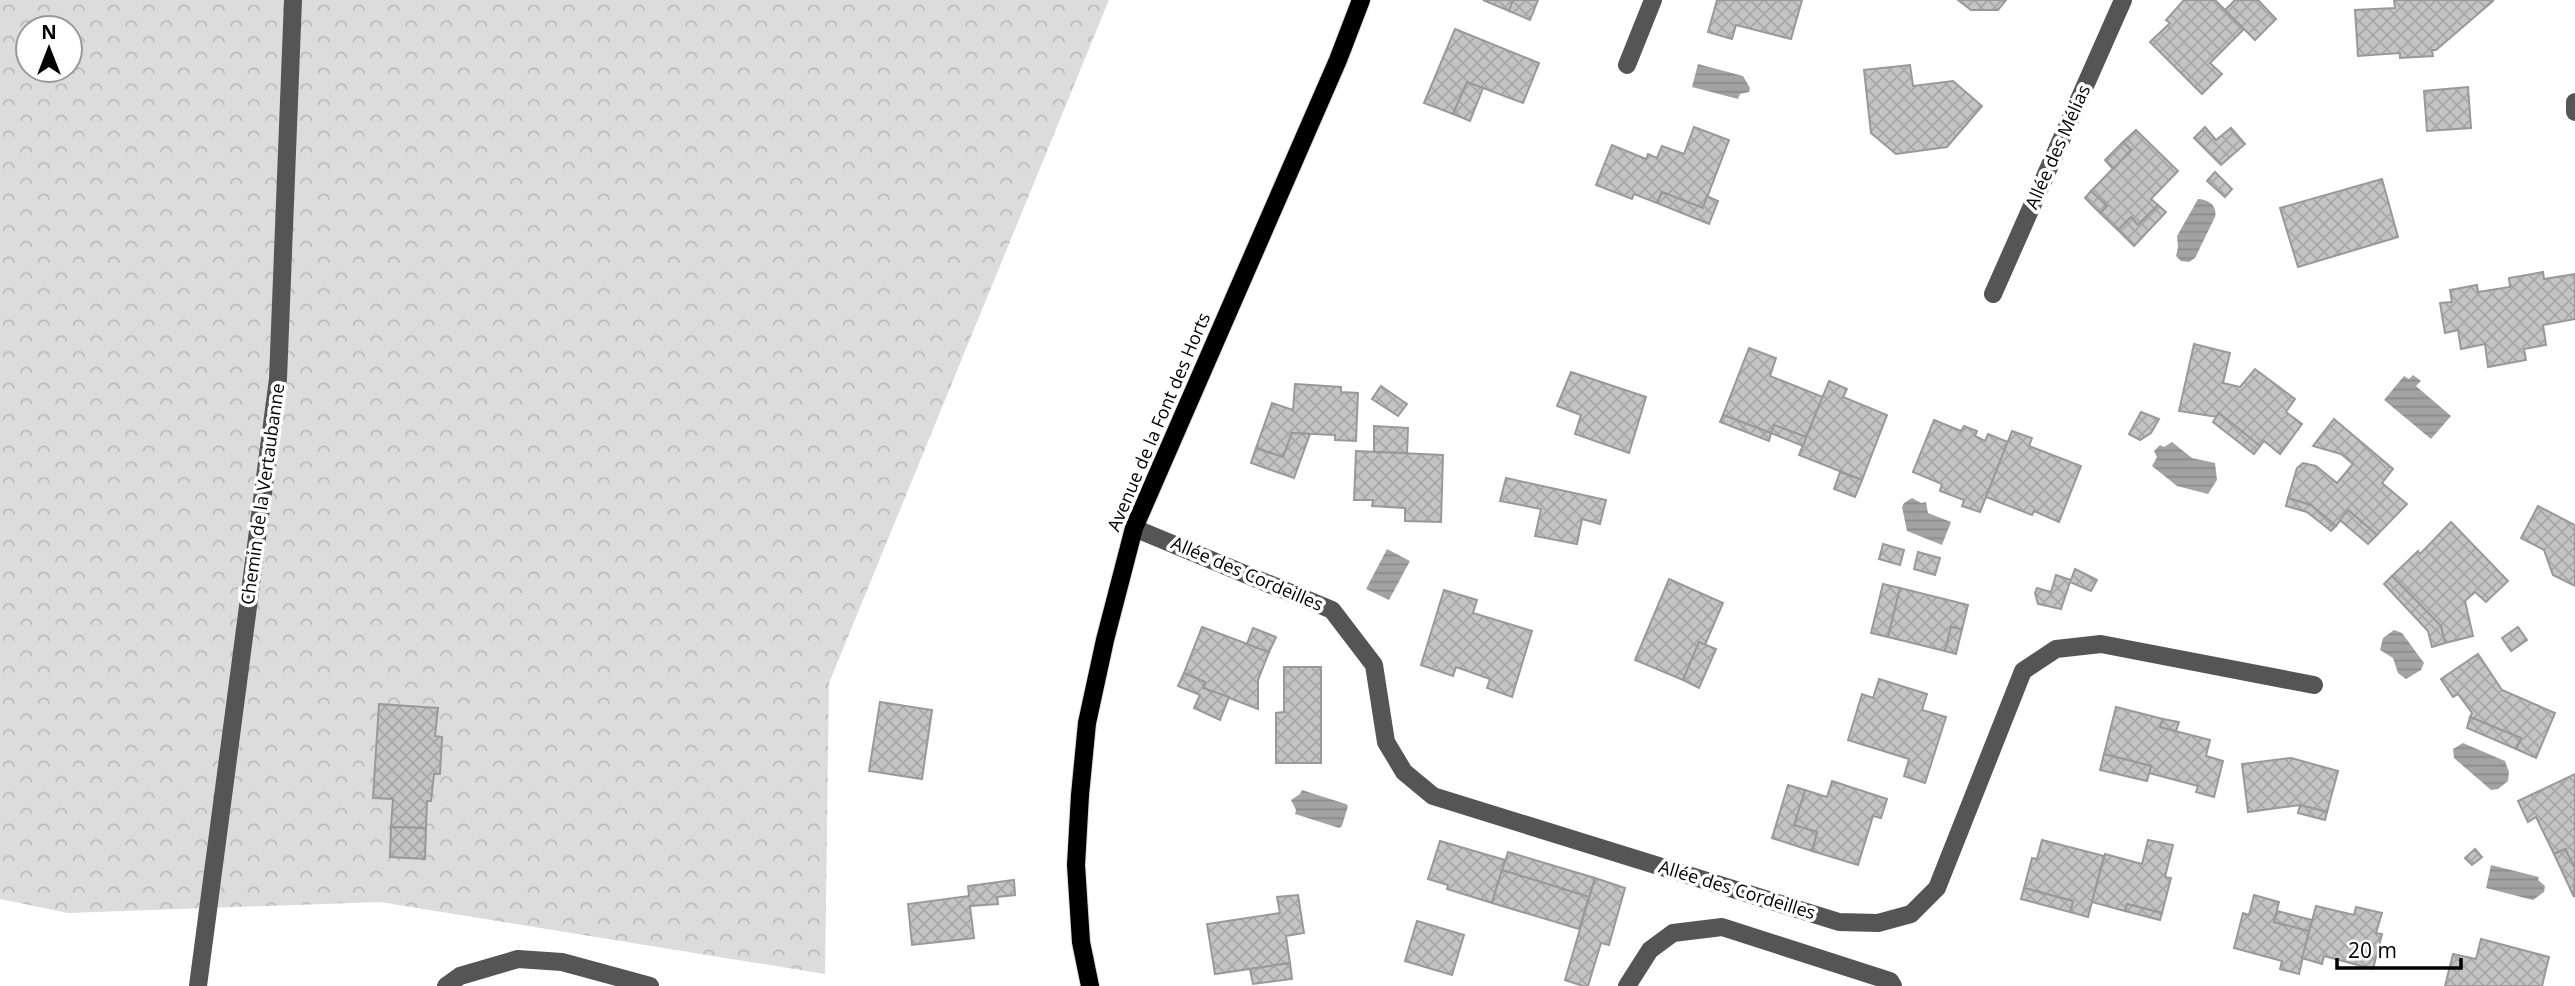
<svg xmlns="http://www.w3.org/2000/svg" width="2575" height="986" viewBox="0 0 2575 986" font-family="'Open Sans',sans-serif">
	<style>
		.forest { fill: url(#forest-crowns); fill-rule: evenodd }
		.water { fill: url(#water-rules) }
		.building { fill: url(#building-cross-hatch); stroke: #999; stroke-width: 2 }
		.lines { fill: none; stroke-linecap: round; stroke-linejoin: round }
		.major-casing { stroke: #dbdbdb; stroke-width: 20 }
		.minor { stroke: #555; stroke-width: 18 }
		.major { stroke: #000; stroke-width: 18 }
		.labels { text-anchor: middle; stroke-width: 7; stroke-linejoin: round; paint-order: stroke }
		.street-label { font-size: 18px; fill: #000; stroke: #fff }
	</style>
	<defs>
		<pattern id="forest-crowns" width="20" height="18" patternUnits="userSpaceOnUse" patternTransform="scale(1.75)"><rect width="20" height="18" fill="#dcdcdc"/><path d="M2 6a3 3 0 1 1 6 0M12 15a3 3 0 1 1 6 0" fill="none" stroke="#bbb"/></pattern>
		<pattern id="water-rules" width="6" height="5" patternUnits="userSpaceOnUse" patternTransform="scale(1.75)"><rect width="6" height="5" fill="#a3a3a3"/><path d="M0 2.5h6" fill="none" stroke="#8b8b8b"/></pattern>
		<pattern id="building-cross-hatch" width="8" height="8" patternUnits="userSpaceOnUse" patternTransform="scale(1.75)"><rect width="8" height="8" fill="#c4c4c4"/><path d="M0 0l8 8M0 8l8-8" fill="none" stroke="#a7a7a7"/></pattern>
	</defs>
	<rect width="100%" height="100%" fill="#fff"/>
	<path class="forest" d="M0,0h1109l-280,683 -4,291 -445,-72 -312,11 -68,-14zM28,28h42v42h-42z"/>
	<g class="water">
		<path d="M1698,64l45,12 7,12 -1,4 -9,2 -2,5 -46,-12z"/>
		<path d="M2198,199c10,0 20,7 17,18l-20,41 -6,4 -8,-1 -5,-5 2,-9 -1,-11z"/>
		<path d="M2413,375l8,6 -5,5 35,30 -20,23 -47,-39 20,-24 5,3z"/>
		<path d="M2172,442l20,16 23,5 2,17 -9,14 -31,-8 -25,-20 5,-9 -3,-6 6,-6 4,2z"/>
		<path d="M1912,498l9,5 5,-1 2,11 23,9 -9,23 -35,-14 -5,-24 2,-4z"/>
		<path d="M1387,549l23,12 -21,39 -23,-11z"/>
		<path d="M2394,630l8,3 22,30 -3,7 -15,9 -8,-6 -5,-15 -13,-8 3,-12z"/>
		<path d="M2463,743l42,18 4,11 -1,9 -10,8 -7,1 -37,-32 -1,-9z"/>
		<path d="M1302,790l44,14 2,2 -6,20 -3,2 -44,-14 1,-4 -5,-10 9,-6z"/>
		<path d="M2491,865l48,12 -1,3 7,6 -1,6 -11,8 -47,-12z"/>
	</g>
	<g class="building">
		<path d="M1483,0h30l-4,11z"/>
		<path d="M1513,0h25l-8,20 -21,-9z"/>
		<path d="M1717,0h85l-11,39 -55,-14 -4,14 -24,-7z"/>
		<path d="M1958,0h48l-8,10h-27z"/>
		<path d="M2184,0h31l29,29 -34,34 12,11 -20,20 -52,-52 20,-19 -4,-3z"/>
		<path d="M2235,0h23l18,19 -21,21 -30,-30z"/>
		<path d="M2394,0h97l2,1 -57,49h-4l1,6 -33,2v-5l-42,3 -3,-46 40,-2z"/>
		<path d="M1455,29l84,34 -16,40 -56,-21 -14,32 -29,-11z"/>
		<path d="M1910,65l3,21 40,-5 29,25 -35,41 -51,7 -25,-21 -7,-63z"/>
		<path d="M1467,82l16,6 -13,33 -17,-7z"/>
		<path d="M2468,87l3,41 -44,3 -3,-40z"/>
		<path d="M1694,127l35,13 -26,68 -41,-16 -5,11 -23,-9 -2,5 -36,-14 16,-40 34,14 2,-5 9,4 5,-12 22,8z"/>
		<path d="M2205,127l11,13 15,-12 14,16 -24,21 -27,-27z"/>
		<path d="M2136,130l42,41 -27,28 7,6 -20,20 -7,-8 -13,13 -18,-17 7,-7 -16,-15 40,-41 -8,-8z"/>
		<path d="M2123,142l8,8 -18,19 -8,-9z"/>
		<path d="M2215,172l17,17 -7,8 -18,-16z"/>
		<path d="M2382,179l16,58 -100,30 -18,-59z"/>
		<path d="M2091,191l16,15 -7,7 -15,-15z"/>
		<path d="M1662,192l41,16 4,-12 11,5 -9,23 -52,-21z"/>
		<path d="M2158,205l8,7 -32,34 -16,-16 13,-13 7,8z"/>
		<path d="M2543,272l1,7 31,-5v45l-32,6 3,20 -22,4 2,11 -38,7 -3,-23 -24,5 -3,-19 -13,3 -5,-30 12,-1 -2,-12 27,-5 1,7 32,-5 -1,-9z"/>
		<path d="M2194,344l36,9 -7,30 17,4 15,-18 40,30 -9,13 16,12 -22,30 -16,-13 -4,5 -41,-33 -2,4 -38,-6z"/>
		<path d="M1749,348l27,10 -6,18 53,21 -17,40 -32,-12 -3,8 -48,-18z"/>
		<path d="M1571,372l75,25 -17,56 -54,-19 6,-19 -24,-9z"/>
		<path d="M1829,381l18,8 -4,8 44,18 -25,65 -63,-25z"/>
		<path d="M1295,384l46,3v5l17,1 -2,48 -21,-1v-5l-43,-2 -9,24 -27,-9 16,-45 21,7z"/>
		<path d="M1381,386l26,18 -9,12 -26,-17z"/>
		<path d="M2141,412l18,7 -8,14 -11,7 -11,-6z"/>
		<path d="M2219,413l41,33 -6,8 -41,-32z"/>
		<path d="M1723,415l48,18 -2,8 -49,-19z"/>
		<path d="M2334,419l59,50 -11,14 25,21 -30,31 -29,-25 -12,16 -25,-21 -23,-7 9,-30 6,-5 13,3 21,17 16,-19 -12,-10 -28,-8z"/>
		<path d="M1934,420l27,11 3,-5 13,5 -2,5 10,5 3,-7 20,8 -28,70 -18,-6 2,-6 -24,-9 2,-7 -29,-12z"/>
		<path d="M1774,425l32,12 -3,9 -32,-13z"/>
		<path d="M1374,426l34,2 -1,25 -33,-1z"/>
		<path d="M2012,431l20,7 -3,8 52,20 -22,56 -25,-11 -2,4 -46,-18z"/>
		<path d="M1292,433l18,1 -16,44 -43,-15 5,-15 27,9z"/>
		<path d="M1356,451l87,4 -2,67 -36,-1v-13l-33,-2 1,-6h-19z"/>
		<path d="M1840,472l22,8 -7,17 -21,-8z"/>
		<path d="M1506,478l100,22 -6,24 -18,-5 -5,25 -42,-8 6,-27 -41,-8z"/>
		<path d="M2288,498l23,7 25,21 -5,5 -24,-19 -21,-6z"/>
		<path d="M2538,506l37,19v61l-22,-11 -9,-25 -23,-12z"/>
		<path d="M2348,510l29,25 -9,9 -28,-24z"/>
		<path d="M2451,522l57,59 -22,21 -11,-10 -10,9 8,35 -28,7 -4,-17 -49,-50 26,-25 2,3z"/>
		<path d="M1883,544l21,6 -4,15 -21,-6z"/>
		<path d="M1918,552l22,6 -5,17 -21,-6z"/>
		<path d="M2075,569l22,11 -6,11 -21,-9 -9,27 -23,-5 -3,-11 2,-5 14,4 5,-17 15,5z"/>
		<path d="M2392,576l49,50 4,17 -13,4 -4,-16 -44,-47z"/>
		<path d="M1669,579l54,24 -18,42 -6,-3 -16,38 -48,-20z"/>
		<path d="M1883,584l17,4 -12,49 -17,-4z"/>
		<path d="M1900,588l68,17 -6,24 -11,-2 -6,24 -57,-14z"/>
		<path d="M1444,590l33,10 -4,13 59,18 -20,66 -25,-9 3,-9 -34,-12 -3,9 -32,-11z"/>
		<path d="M1202,627l67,25 -11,28v29l-55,-21 2,-6 -21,-9z"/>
		<path d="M1951,627l11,2 -6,25 -11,-3z"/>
		<path d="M2518,627l9,13 -16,11 -9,-13z"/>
		<path d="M1253,628l23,9 -7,15 -22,-8z"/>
		<path d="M1699,642l17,7 -17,39 -16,-8z"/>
		<path d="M2478,654l24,36 53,23 -19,45 -20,-9 5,-11 -51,-21 2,-4 -14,-19 -5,3 -12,-18z"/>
		<path d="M1284,667h37v96h-45v-50l8,-1z"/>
		<path d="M1184,673l21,9 -2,6 26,9 -9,23 -26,-12 6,-13 -22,-9z"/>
		<path d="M1879,679l48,15 -5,16 24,7 -21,66 -21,-7 5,-17 -61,-19 14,-46 11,4z"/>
		<path d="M880,702l52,8 -10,69 -53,-8z"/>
		<path d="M379,704l59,4 -3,28 7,1 -2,37h-6l-3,27h-4l-1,27 -35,-1 2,-28 -20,-1z"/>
		<path d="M2116,707l47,12 -3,8 50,13 -4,16 17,5 -9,36 -18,-5 2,-6 -49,-13 2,-7 -47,-12z"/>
		<path d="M2470,717l51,21 -5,11 -49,-21z"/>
		<path d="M2163,719l16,3 -3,9 -16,-4z"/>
		<path d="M2104,754l47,12 -4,15 -47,-11z"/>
		<path d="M2291,758l47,13 -11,41 -27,-7 -52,7 -6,-48z"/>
		<path d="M2575,774v94l-10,-19 -11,5 -18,-37 -8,5 -10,-21z"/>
		<path d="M1832,781l55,18 -6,19 -8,-2 -15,49 -46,-14 5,-19 -23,-7 11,-35 22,7z"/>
		<path d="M1788,785l17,5 -11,35 23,7 -5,19 -40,-13z"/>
		<path d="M2300,805l27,7 -2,8 -27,-7z"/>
		<path d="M391,827l35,1 -1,31 -35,-2z"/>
		<path d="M2042,840l62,16 -16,61 -18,-5 3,-11 -49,-13 8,-30 5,1z"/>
		<path d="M2148,840l25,5 -8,32 6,1 -9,35 -35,-9 -2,7 -33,-9 13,-48 37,10z"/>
		<path d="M1440,841l65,19 -13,43 -45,-14 1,-4 -20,-6z"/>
		<path d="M2475,849l7,8 -10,8 -7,-7z"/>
		<path d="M2565,849l10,19 -1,29 -20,-43z"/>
		<path d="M1508,852l87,26 -6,19 -87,-27z"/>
		<path d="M1502,870l87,27 -10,32 -87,-26z"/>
		<path d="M1595,878l30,10 -16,57 -8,-2 -13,43h-5l-18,-6z"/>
		<path d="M1014,880l1,15 -18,2 1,7 -28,2 4,32 -62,7 -4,-41 61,-8 -1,-10z"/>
		<path d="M2024,888l49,13 -3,11 -49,-13z"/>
		<path d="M1298,895l6,38 -18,3 4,27 -75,11 -8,-50 73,-11 -3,-16z"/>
		<path d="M2254,895l25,7 -5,20 35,9 -10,43 -19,-5 2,-8 -48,-13 9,-35 6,2z"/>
		<path d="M2127,904l35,9 -2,7 -35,-9z"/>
		<path d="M2316,906l38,9 2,-8 26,6 -6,20 6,1 -9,35 -49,-13 -2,8 -20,-6z"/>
		<path d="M2277,911l35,9 -3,11 -35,-9z"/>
		<path d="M1417,921l47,14 -12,40 -47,-14z"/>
		<path d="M2481,939l68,18 -7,29h-97l8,-32 23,5z"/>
		<path d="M1290,963l2,16 -39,5 -3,-15z"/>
	</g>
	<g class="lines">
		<g class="major-casing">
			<path id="major" d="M1090,986l-9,-44 -5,-77 4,-70 7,-72 18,-83 29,-112 204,-468 23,-60"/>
		</g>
		<g class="minor">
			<path d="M1627,65l26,-65"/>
			<path d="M2575,102v10"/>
			<path d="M1993,294l130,-294"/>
			<path d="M1134,528l198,82 42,55 12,77 18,30 29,24 406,126 39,1 33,-9 26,-26 86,-217 33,-22 45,-5 213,41"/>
			<path d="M198,986l80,-607 15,-379"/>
			<path d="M446,986l14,-10 58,-17 44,3 88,24"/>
			<path d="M1627,986l23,-36 23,-17 49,-6 168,54 3,5"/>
		</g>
		<use href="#major" class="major"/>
	</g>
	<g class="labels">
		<g class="street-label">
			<text transform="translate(2058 147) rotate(-66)" y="6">Allée des Mélias</text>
			<text transform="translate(1159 422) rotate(-67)" y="6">Avenue de la Font des Horts</text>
			<text transform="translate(263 494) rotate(-82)" y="6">Chemin de la Vertaubanne</text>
			<text transform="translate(1247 574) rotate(23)" y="6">Allée des Cordeilles</text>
			<text transform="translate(1737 890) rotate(17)" y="6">Allée des Cordeilles</text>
		</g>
	</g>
	<g transform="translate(49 49)"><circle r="33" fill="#ffffff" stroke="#999999" stroke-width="2"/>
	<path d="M0-5L12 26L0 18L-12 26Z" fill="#000000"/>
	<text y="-10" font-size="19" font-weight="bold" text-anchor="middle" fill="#000000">N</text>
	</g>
	<path d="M2337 958v10h124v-10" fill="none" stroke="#000000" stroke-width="3.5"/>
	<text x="2348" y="958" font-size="21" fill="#000000" stroke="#ffffff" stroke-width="5" paint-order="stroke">20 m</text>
</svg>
